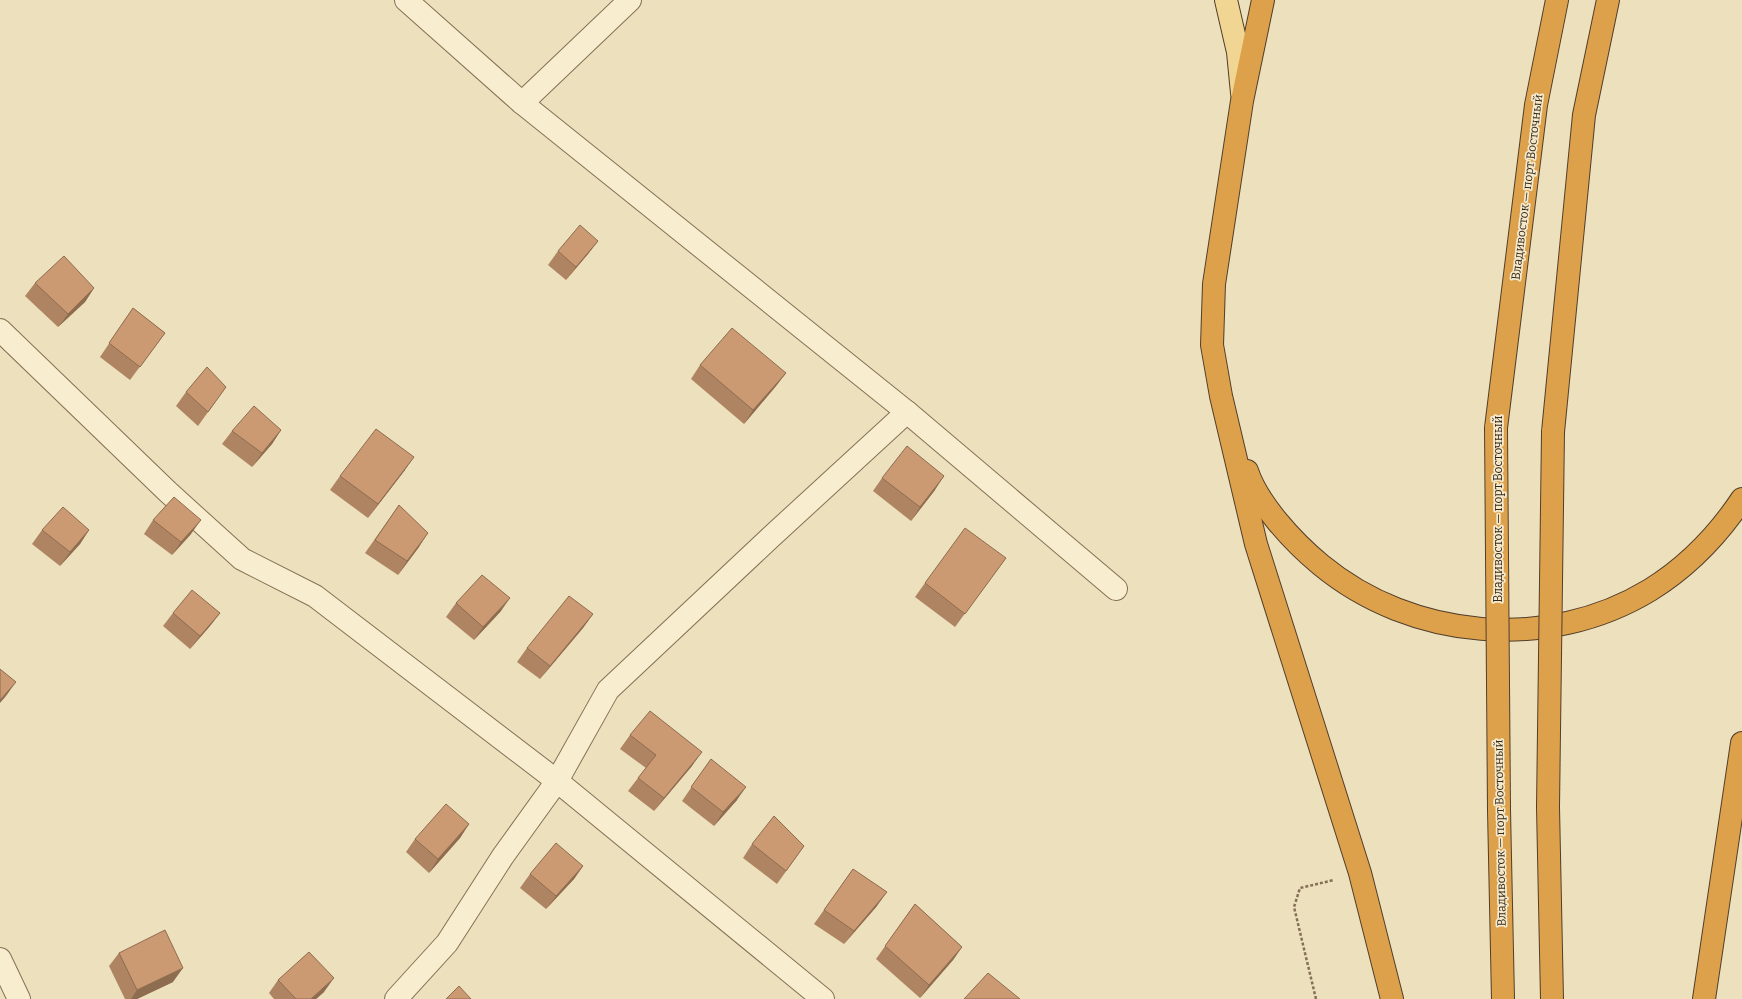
<svg xmlns="http://www.w3.org/2000/svg" width="1742" height="999" viewBox="0 0 1742 999" font-family="Bitter,serif">
	<style>
		.lines { fill: none; stroke-linecap: round; stroke-linejoin: round }
		.minor-casing { stroke: #847056; stroke-width: 24 }
		.major-casing { stroke: #513e2b; stroke-width: 24 }
		.highway-casing { stroke: #513e2b; stroke-width: 24 }
		.path { stroke: #847056; stroke-width: 2.5; stroke-dasharray: 3 2; stroke-linecap: butt }
		.minor { stroke: #f8edcf; stroke-width: 22 }
		.major { stroke: #f1d693; stroke-width: 22 }
		.highway { stroke: #dea14b; stroke-width: 22 }
		.highway-bridge-casing { stroke: #513e2b; stroke-width: 24; stroke-linecap: butt }
		.highway-bridge { stroke: #dea14b; stroke-width: 22 }
		.wall { fill: #af8462 }
		.shaded-wall { fill: #8e6c50 }
		.building { fill: #cb9a72; stroke: #8e6c50 }
		.labels { text-anchor: middle; stroke-width: 3.5; stroke-linejoin: round; paint-order: stroke }
		.street-label { font-size: 12px; fill: #33271b; stroke: #f5eacc }
	</style>
	<rect width="100%" height="100%" fill="#ede0bc"/>
	<g class="lines">
		<g class="minor-casing">
			<g id="minor">
				<path d="M406,0l116,103 385,309 209,177"/>
				<path d="M522,103l108,-103"/>
				<path d="M0,330l168,162 74,67 73,37 242,185 266,218"/>
				<path d="M0,959l19,40"/>
				<path d="M396,999l51,-56 56,-87 54,-75 51,-91 164,-154 135,-124"/>
			</g>
		</g>
		<g class="major-casing">
			<path id="major" d="M1226,0l12,52 4,41"/>
		</g>
		<g class="highway-casing">
			<g id="highway">
				<path d="M1263,0l-21,101 -28,183 -2,61 9,51 35,148 104,329 32,126"/>
				<path d="M1496,428l40,-323 21,-105"/>
				<path d="M1553,432l31,-317 24,-115"/>
				<path d="M1247,471c11,33 46,71 74,94 91,75 227,87 329,25 37,-23 68,-55 92,-91"/>
				<path d="M1548,807l4,192"/>
				<path d="M1499,810l4,189"/>
				<path d="M1704,999l38,-256"/>
			</g>
		</g>
		<path class="path" d="M1316,999l-22,-92 6,-19 34,-8"/>
		<use href="#minor" class="minor"/>
		<use href="#major" class="major"/>
		<use href="#highway" class="highway"/>
		<g class="highway-bridge-casing">
			<g id="highway-bridge">
				<path d="M1496,428l3,382"/>
				<path d="M1548,807l5,-375"/>
			</g>
		</g>
		<use href="#highway-bridge" class="highway-bridge"/>
	</g>
	<g class="wall">
		<path d="M598,241l-10,13 -22,26 -18,-15 10,-14z"/>
		<path d="M35,283l59,5 -9,14 -27,25 -33,-31z"/>
		<path d="M133,308l32,25 -35,47 -30,-23z"/>
		<path d="M700,365l86,8 -10,13 -32,38 -53,-45z"/>
		<path d="M226,387l-28,39 -22,-20 10,-14z"/>
		<path d="M281,430l-9,14 -20,23 -30,-23 10,-13z"/>
		<path d="M405,470l-37,48 -38,-28 10,-14z"/>
		<path d="M882,478l53,12 -24,31 -38,-30z"/>
		<path d="M399,505l20,42 -21,28 -33,-22z"/>
		<path d="M153,520l38,14 -19,21 -28,-21z"/>
		<path d="M42,530h47l-9,14 -20,22 -28,-22z"/>
		<path d="M1006,558l-51,69 -40,-30 10,-14z"/>
		<path d="M456,603l45,8 -27,29 -28,-23z"/>
		<path d="M173,613h47l-10,13 -20,23 -27,-23z"/>
		<path d="M593,614l-10,14 -43,51 -23,-17 10,-14z"/>
		<path d="M630,735l62,31 -38,45 -26,-20 10,-13 8,-10 -26,-19z"/>
		<path d="M711,759l26,41 -23,26 -32,-25z"/>
		<path d="M469,824l-9,14 -31,35 -23,-21 9,-13z"/>
		<path d="M752,844l52,2 -27,38 -34,-26z"/>
		<path d="M583,866l-9,13 -28,30 -26,-21 10,-14z"/>
		<path d="M853,869l24,37 -33,38 -30,-20z"/>
		<path d="M915,904l47,43 -9,13 -33,38 -44,-39z"/>
		<path d="M119,953l54,29 -36,17h-12l-16,-33z"/>
		<path d="M278,980l46,12 -8,7h-42l-5,-6z"/>
	</g>
	<g class="shaded-wall">
		<path d="M598,241l-10,13 -22,26 10,-13z"/>
		<path d="M94,288l-9,14 -27,25 10,-13z"/>
		<path d="M786,373l-10,13 -32,38 9,-14z"/>
		<path d="M281,430l-9,14 -20,23 10,-14z"/>
		<path d="M414,457l-9,13 -37,48 10,-14z"/>
		<path d="M944,476l-9,14 -24,31 9,-14z"/>
		<path d="M201,520l-10,14 -19,21 9,-13z"/>
		<path d="M89,530l-9,14 -20,22 10,-14z"/>
		<path d="M428,533l-9,14 -21,28 9,-14z"/>
		<path d="M510,598l-9,13 -27,29 9,-13z"/>
		<path d="M220,613l-10,13 -20,23 10,-13z"/>
		<path d="M593,614l-10,14 -43,51 10,-13z"/>
		<path d="M16,682l-10,14 -6,7v-3z"/>
		<path d="M702,752l-10,14 -38,45 10,-13z"/>
		<path d="M746,787l-9,13 -23,26 9,-14z"/>
		<path d="M469,824l-9,14 -31,35 9,-14z"/>
		<path d="M583,866l-9,13 -28,30 10,-13z"/>
		<path d="M887,892l-10,14 -33,38 10,-13z"/>
		<path d="M962,947l-9,13 -33,38 9,-13z"/>
		<path d="M183,968l-10,14 -36,17h-6l6,-9z"/>
		<path d="M334,978l-10,14 -8,7h-5z"/>
	</g>
	<g class="building">
		<path d="M580,225l18,16 -22,26 -18,-16z"/>
		<path d="M64,256l30,32 -26,26 -33,-31z"/>
		<path d="M133,308l32,25 -25,34 -31,-24z"/>
		<path d="M732,328l54,45 -33,37 -53,-45z"/>
		<path d="M207,367l19,20 -18,25 -22,-20z"/>
		<path d="M254,406l27,24 -19,23 -30,-22z"/>
		<path d="M376,429l38,28 -36,47 -38,-28z"/>
		<path d="M907,446l37,30 -24,31 -38,-29z"/>
		<path d="M174,497l27,23 -20,22 -28,-22z"/>
		<path d="M399,505l29,28 -21,28 -32,-21z"/>
		<path d="M63,507l26,23 -19,22 -28,-22z"/>
		<path d="M965,528l41,30 -41,56 -40,-31z"/>
		<path d="M482,575l28,23 -27,29 -27,-24z"/>
		<path d="M192,590l28,23 -20,23 -27,-23z"/>
		<path d="M569,596l24,18 -43,52 -23,-18z"/>
		<path d="M0,669l16,13 -16,18z"/>
		<path d="M650,711l52,41 -38,46 -26,-20 18,-23 -26,-20z"/>
		<path d="M711,759l35,28 -23,25 -32,-25z"/>
		<path d="M446,804l23,20 -31,35 -23,-20z"/>
		<path d="M774,816l30,30 -18,25 -34,-27z"/>
		<path d="M556,843l27,23 -27,30 -26,-22z"/>
		<path d="M853,869l34,23 -33,39 -30,-21z"/>
		<path d="M915,904l47,43 -33,38 -44,-39z"/>
		<path d="M165,930l18,38 -46,22 -18,-37z"/>
		<path d="M309,952l25,26 -23,21h-15l-18,-19z"/>
		<path d="M988,973l32,26h-56z"/>
		<path d="M459,986l12,13h-25z"/>
	</g>
	<g class="labels">
		<g class="street-label">
			<text transform="translate(1527 187) rotate(-83)" y="4">Владивосток — порт Восточный</text>
			<text transform="translate(1498 509) rotate(-90)" y="4">Владивосток — порт Восточный</text>
			<text transform="translate(1500 833) rotate(-91)" y="4">Владивосток — порт Восточный</text>
		</g>
	</g>
</svg>
